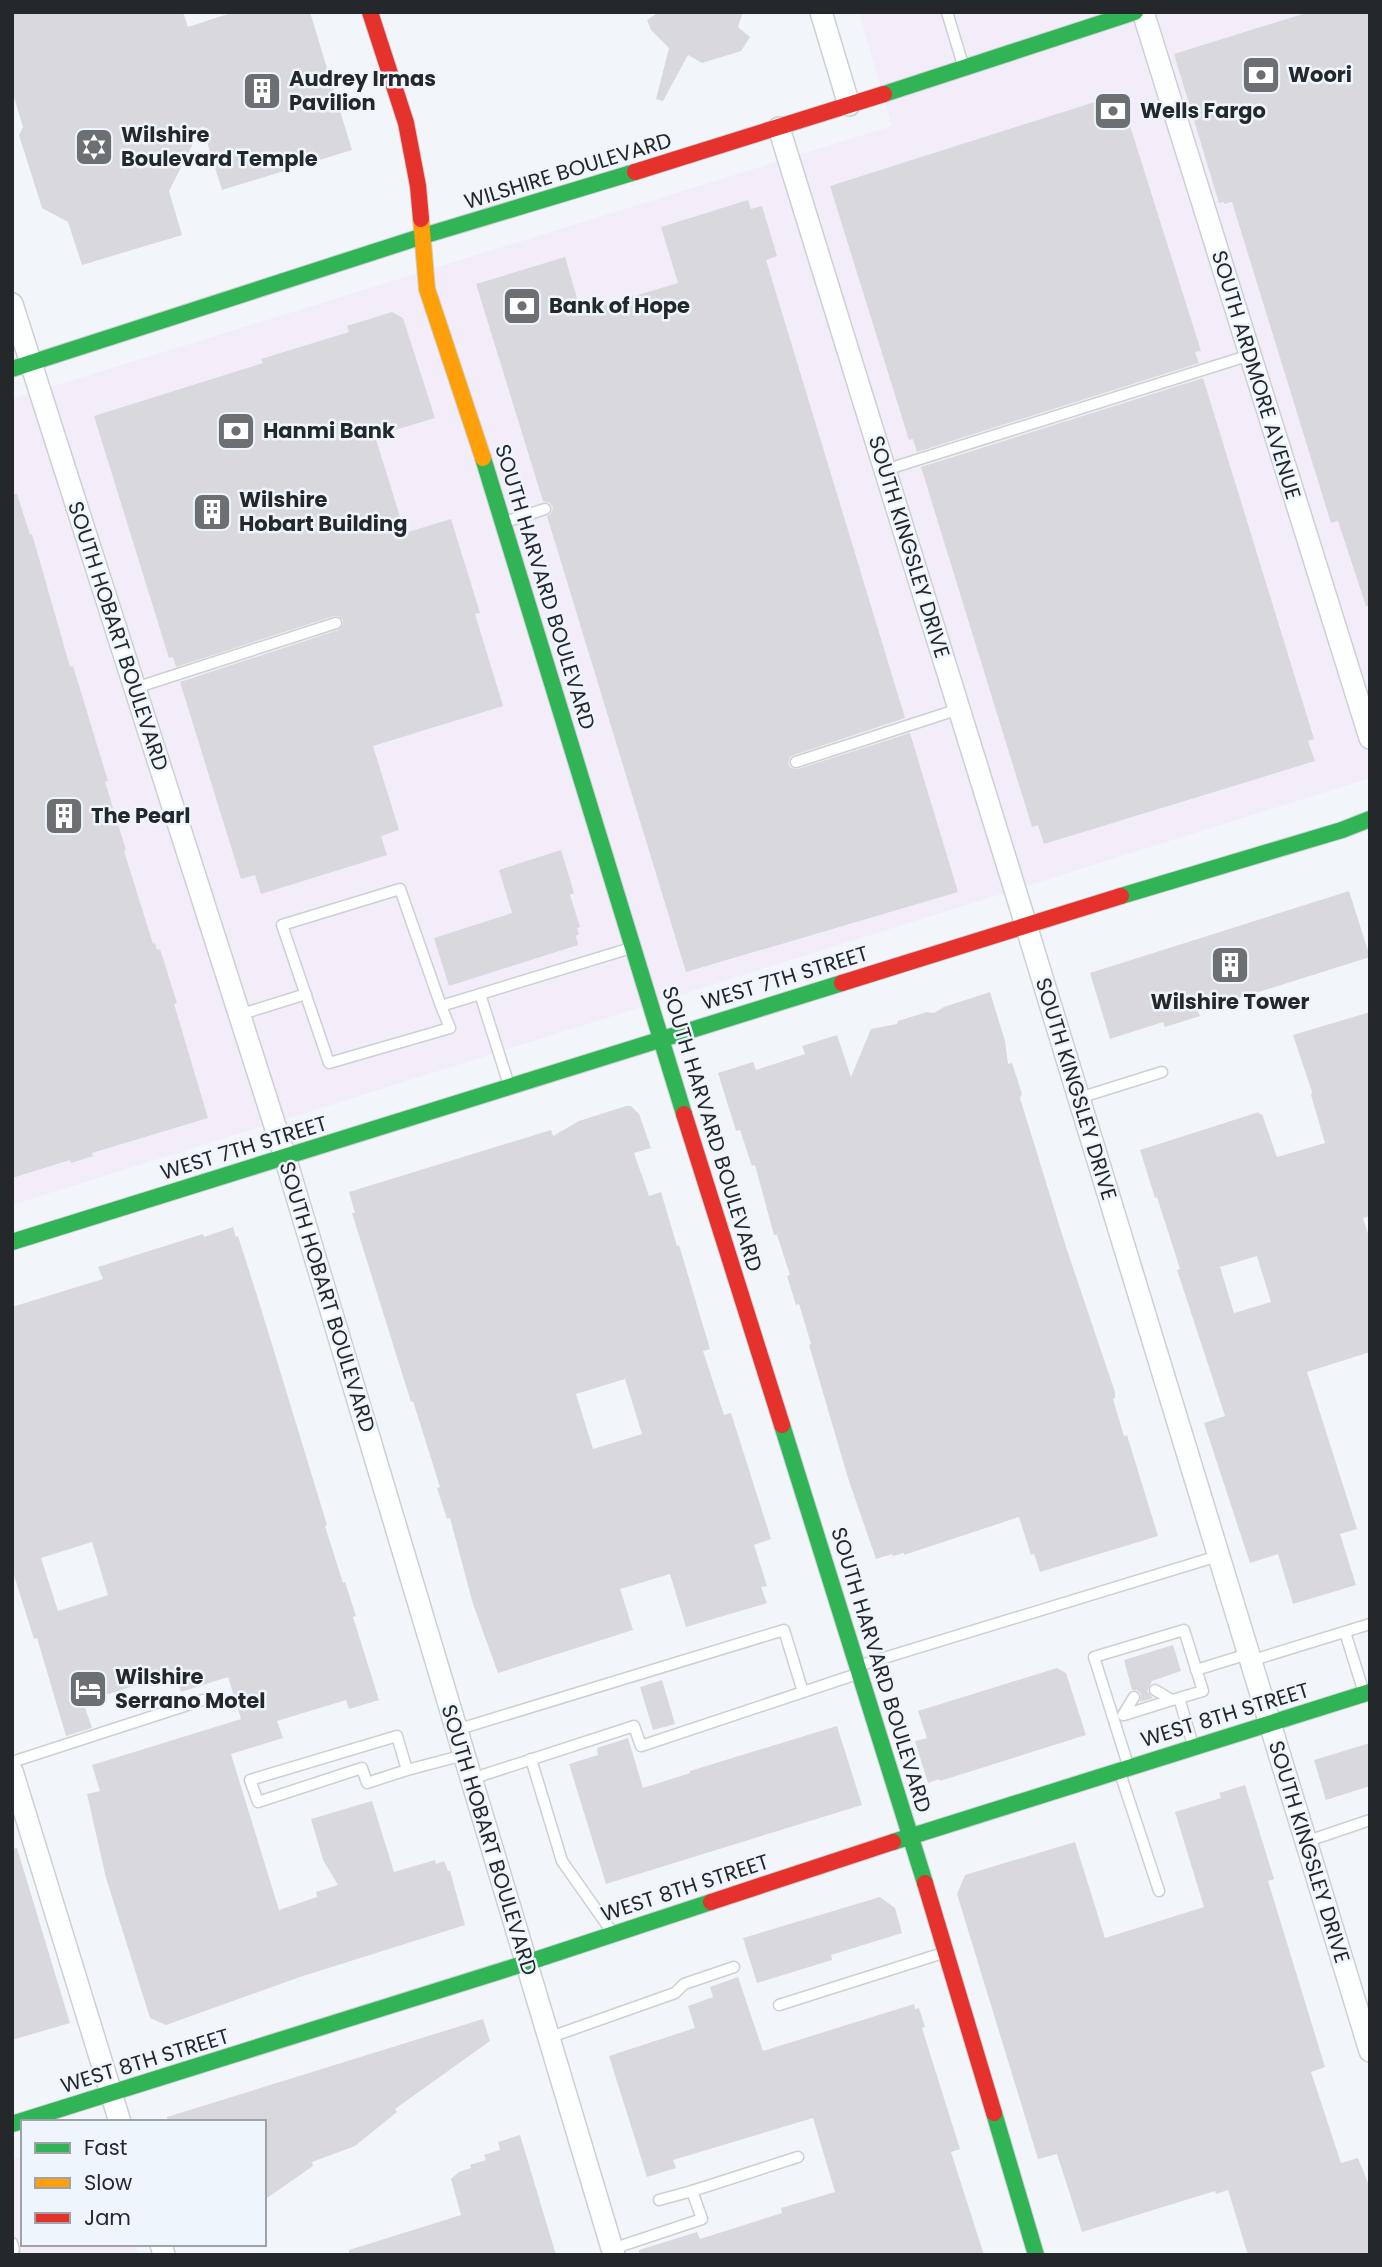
<svg xmlns="http://www.w3.org/2000/svg" width="1382" height="2267" viewBox="0 0 1382 2267" font-family="Poppins,sans-serif">
	<style>
		.commercial { fill: #f2edf9 }
		.building { fill: #d9d9dd; fill-rule: evenodd }
		.lines { fill: none; stroke-linecap: round; stroke-linejoin: round }
		.lane-casing { stroke: #cdd0d3; stroke-width: 13 }
		.street-casing { stroke: #cdd0d3; stroke-width: 24 }
		.fast-casing { stroke: #cdd0d3; stroke-width: 18 }
		.slow-casing { stroke: #cdd0d3; stroke-width: 18 }
		.jam-casing { stroke: #cdd0d3; stroke-width: 18 }
		.lane { stroke: #fdfefe; stroke-width: 10 }
		.street { stroke: #fdfefe; stroke-width: 21 }
		.fast { stroke: #30b455; stroke-width: 16 }
		.slow { stroke: #ff9f0a; stroke-width: 16 }
		.jam { stroke: #e5322d; stroke-width: 16 }
		.labels { text-anchor: middle; stroke-width: 5; stroke-linejoin: round; paint-order: stroke }
		.poi-label { font-size: 21px; font-weight: bold; fill: #25282a; stroke: #eff5fd; text-anchor: start }
		.street-label { font-size: 21px; fill: #25282a; stroke: #eff5fd }
	</style>
	<rect width="100%" height="100%" fill="#f2f6fa"/>
	<g class="commercial">
		<path d="M859,12h511v766l-1358,427v-806l880,-273z"/>
		<path d="M23,2156v88h112l4,11h-127v-96z"/>
	</g>
	<g class="building">
		<path d="M12,12h171l5,15 46,-15h76l42,138 -130,40 -20,-64 -33,65 13,44 -100,30 -14,-43 -26,-14 -23,-73 4,-8 -11,-36z"/>
		<path d="M659,12h84l-5,15 12,10 -9,14 -39,12 -14,-8 -25,46 -7,-2 13,-51 -18,-18 -4,-10z"/>
		<path d="M1309,12h61v594h-4l-28,-85 -7,2 -99,-321 -8,2v-2l-5,1 -45,-149z"/>
		<path d="M1120,94l81,257 -6,1 4,11 -282,89 -4,-13 -4,1 -79,-254z"/>
		<path d="M748,200l3,9 11,-3 15,50 -11,4 139,458 -111,37 -4,2 -2,7 3,4 7,1 112,-36 48,159 -272,80 -139,-456 4,-2 2,-7 -3,-4 -7,-2 -67,-217 89,-27 16,55 97,-29 -17,-56z"/>
		<path d="M392,312l11,6 32,100 -60,18 30,97 46,-14 29,94 -5,1 28,92 -130,40 26,84 -18,6 6,19 -126,39 -6,-19 -14,4 -61,-197 158,-52 5,-5v-5l-5,-4h-4l-158,51 -3,-10 -4,1 -75,-242 169,-53 -2,-4 88,-27 -2,-6z"/>
		<path d="M1203,378l111,361 -6,2 7,20 -271,83 -6,-19 -6,2 -111,-360z"/>
		<path d="M12,494h5l13,41 2,-1 38,133 3,-1 35,115 -3,1 21,68 -2,1 29,93 2,-1 2,7 3,-1 17,54 -3,1 34,114 -116,35 1,3 -22,7 -1,-3 -58,18z"/>
		<path d="M561,850l13,43 -4,2 10,32 -3,1 2,6 -3,2 2,9 -129,41 -15,-48 78,-25 -13,-43z"/>
		<path d="M1349,891l21,66 -172,54 2,5 -35,11 -2,-5 -53,17 -20,-66z"/>
		<path d="M990,992l15,49 3,23 4,-1 10,31 -2,4 46,149 49,145v6l-2,1 11,37 3,-1 31,101 -118,36 -6,-18 -3,1 -12,-38 -115,38v-2l-11,3 -1,-2 -16,5 -28,-81 -39,-133 2,-1 -12,-40 -3,1 -9,-29 3,-1 -13,-40h-3l-19,-70 -3,1 -12,-36 -4,1 -18,-58 35,-11 3,8 49,-16 -3,-8 35,-11 14,42 20,-48 26,-5 1,-3 29,-9 7,1 10,-6z"/>
		<path d="M1370,1012v204l-7,2 7,22v112l-63,20 50,157 -17,5 16,51 -63,19 -15,-50 -28,9 -46,-140 21,-7 -48,-146 3,-1 -23,-72 -2,1 -15,-48 119,-38v2h3l15,43 48,-14 -14,-48 1,-3 -19,-57zM1257,1256l14,46 -37,11 -14,-46z"/>
		<path d="M626,1106h5l8,8 12,34 -17,5 15,43 12,-4 16,54 2,-1 31,104 -7,2 21,64 7,-2 40,126 -17,6 13,41 -6,1 6,16 -81,24 -16,-53 -50,15 13,41 -135,43 -25,-69 -23,-86 -3,1 -10,-31 3,-1 -27,-86 -2,1 -10,-32 -49,-157h3l-6,-21 202,-62 2,6 26,-15zM625,1379l17,55 -49,15 -17,-55z"/>
		<path d="M233,1227l3,10 2,-1 22,69 67,220 -2,1 18,57 2,-1 11,34 -3,1 26,83 -30,9 -3,-9 -69,21 6,17 -52,16 48,156 38,-13 -1,-5 22,-7 -15,-25 -12,-41 61,-18 22,71 41,-12 1,4 8,-3 4,10h2l15,54 -165,52 -134,48 -16,-7 -44,-140 -19,-84 13,-3 -8,-26 149,-46 -13,-42 -47,15 -6,-19 -92,29 9,26 -26,8 -29,-98 -3,1 -22,-70v-262l91,-28 -5,-12 105,-33 1,3zM92,1542l16,53 -50,16 -17,-53z"/>
		<path d="M1173,1645l8,26 -29,10 -5,10 6,7 -13,4 1,-8 -4,-4h-5l-8,-30z"/>
		<path d="M1057,1668l9,5 20,62 -146,46 -1,-2 -11,4 -13,-42 12,-3 -9,-27z"/>
		<path d="M662,1680l13,44 -22,6 -13,-43z"/>
		<path d="M837,1726l25,79 -256,79 -37,-120 29,-9 -1,-7 31,-10 15,50 47,-15v-2z"/>
		<path d="M1370,1743v43l-44,14 -12,-40z"/>
		<path d="M1245,1785l29,94 -6,2 57,186 -14,5 30,91 17,-5 12,30v67h-122l-20,-65 -12,4 -1,-3 -133,41 -25,-78 -19,5 -81,-265 8,-19 110,-33 30,96 99,-31 -29,-95 46,-14 -2,-5z"/>
		<path d="M17,1848l53,175 -58,17v-191z"/>
		<path d="M880,1897l15,11 7,25 -71,22 1,5 -75,23 -14,-45z"/>
		<path d="M738,1977l25,74 151,-47 1,5 4,-1 6,19 -3,1 38,121 -9,3 33,103h-345v-5l58,-18 3,7 82,-26 -1,-5 54,-16 -22,-74 -140,42 3,8 -29,9 -38,-121 86,-28 -7,-22 25,-9 -3,-10z"/>
		<path d="M483,2019l7,22 -95,68 2,3 -42,34 -43,16 1,4 -49,34v-78h-96l-1,-5z"/>
		<path d="M520,2135l36,120h-207v-5l112,-35 -10,-36 8,-7 12,-4 -1,-3 16,-5 -2,-5 16,-5 -2,-8z"/>
	</g>
	<g class="lines">
		<g class="lane-casing">
			<g id="lane">
				<path d="M947,12l16,53"/>
				<path d="M885,470l365,-115"/>
				<path d="M508,521l37,-12"/>
				<path d="M135,688l201,-65"/>
				<path d="M796,762l163,-53"/>
				<path d="M480,994l29,91"/>
				<path d="M441,1006l9,22 -121,35 -47,-138 118,-36 41,117 190,-58"/>
				<path d="M239,1015l67,-21"/>
				<path d="M1079,1098l83,-26"/>
				<path d="M1345,1632l19,61"/>
				<path d="M1250,1661l120,-37"/>
				<path d="M861,1665l357,-109"/>
				<path d="M1196,1670l52,-16"/>
				<path d="M1155,1690l17,10 4,-1"/>
				<path d="M1123,1715l11,-18"/>
				<path d="M1124,1715l48,-15"/>
				<path d="M456,1730l328,-100 19,62"/>
				<path d="M531,1759l31,102 50,71"/>
				<path d="M12,1762l191,-62"/>
				<path d="M1128,1765l-34,-108 90,-27 19,61 -24,7 14,47"/>
				<path d="M407,1770l-40,13 -5,-15 -104,34 -8,-22 147,-44 10,34 57,-15"/>
				<path d="M1120,1773l39,118"/>
				<path d="M471,1779l163,-53 7,20 216,-72"/>
				<path d="M1305,1842l65,-22"/>
				<path d="M779,2005l164,-52"/>
				<path d="M548,2038l127,-45 9,-9 50,-17"/>
				<path d="M659,2200l33,-9"/>
				<path d="M12,2243l2,7 -2,2"/>
				<path d="M612,2249l90,-30 -10,-28 106,-34"/>
			</g>
		</g>
		<g class="street-casing">
			<g id="street">
				<path d="M821,12l28,93"/>
				<path d="M1143,12l227,726"/>
				<path d="M779,128l247,797 344,1126"/>
				<path d="M12,304l273,853 329,1098"/>
				<path d="M12,1771l108,351"/>
				<path d="M161,2244l3,11"/>
			</g>
		</g>
		<g class="fast-casing">
			<g id="fast">
				<path d="M884,94l251,-82"/>
				<path d="M12,369l411,-133 212,-64"/>
				<path d="M483,458l201,656"/>
				<path d="M1121,896l221,-66 28,-11"/>
				<path d="M12,1242l830,-259"/>
				<path d="M782,1425l143,458"/>
				<path d="M893,1842l477,-150"/>
				<path d="M994,2113l42,142"/>
				<path d="M12,2124l514,-161 185,-61"/>
			</g>
		</g>
		<g class="slow-casing">
			<path id="slow" d="M421,219l6,70 56,169"/>
		</g>
		<g class="jam-casing">
			<g id="jam">
				<path d="M370,12l36,111 12,63 3,33"/>
				<path d="M635,172l249,-78"/>
				<path d="M842,983l279,-87"/>
				<path d="M684,1114l98,311"/>
				<path d="M925,1883l69,230"/>
				<path d="M711,1902l182,-60"/>
			</g>
		</g>
		<use href="#lane" class="lane"/>
		<use href="#street" class="street"/>
		<use href="#fast" class="fast"/>
		<use href="#slow" class="slow"/>
		<use href="#jam" class="jam"/>
	</g>
	<defs>
		<g id="bank-square" transform="scale(2.0125)"><rect x="-9" y="-9" width="18" height="18" rx="4" fill="#6d7073" stroke="#eff5fd"/><path d="M-6-4H6V4H-6ZM0-2.3a2.3 2.3 0 1 0 0 4.6a2.3 2.3 0 1 0 0-4.6Z" fill="#fff"/></g>
		<g id="building-square" transform="scale(2.0125)"><rect x="-9" y="-9" width="18" height="18" rx="4" fill="#6d7073" stroke="#eff5fd"/><path d="M-4-6H4V6H1V3H-1V6H-4ZM-2.5-4.3h1.7v1.8h-1.7ZM.8-4.3h1.7v1.8H.8ZM-2.5-1h1.7V.8h-1.7ZM.8-1h1.7V.8H.8Z" fill="#fff"/></g>
		<g id="synagogue-square" transform="scale(2.0125)"><rect x="-9" y="-9" width="18" height="18" rx="4" fill="#6d7073" stroke="#eff5fd"/><path d="M0-6.5L5.6 3.2H-5.6ZM0 6.5L5.6-3.2H-5.6Z" fill="#fff"/></g>
		<g id="hotel-square" transform="scale(2.0125)"><rect x="-9" y="-9" width="18" height="18" rx="4" fill="#6d7073" stroke="#eff5fd"/><path d="M-6-4.5h1.5V1H6V5H4.5V3h-9V5H-6ZM-4 0a1.8 1.8 0 1 1 3.6 0ZM.5 0V-2.5h3Q6-2.5 6 0Z" fill="#fff"/></g>
	</defs>
	<g fill-rule="evenodd">
		<use href="#bank-square" x="1261" y="75"/>
		<use href="#building-square" x="262" y="91"/>
		<use href="#bank-square" x="1113" y="111"/>
		<use href="#synagogue-square" x="94" y="147"/>
		<use href="#bank-square" x="522" y="306"/>
		<use href="#bank-square" x="236" y="431"/>
		<use href="#building-square" x="212" y="512"/>
		<use href="#building-square" x="64" y="816"/>
		<use href="#building-square" x="1230" y="965"/>
		<use href="#hotel-square" x="88" y="1689"/>
	</g>
	<g class="labels">
		<g class="poi-label">
			<text x="1288" y="82">Woori</text>
			<text x="289" y="86">Audrey Irmas<tspan x="289" dy="24">Pavilion</tspan></text>
			<text x="1140" y="118">Wells Fargo</text>
			<text x="121" y="142">Wilshire<tspan x="121" dy="24">Boulevard Temple</tspan></text>
			<text x="549" y="313">Bank of Hope</text>
			<text x="263" y="438">Hanmi Bank</text>
			<text x="239" y="507">Wilshire<tspan x="239" dy="24">Hobart Building</tspan></text>
			<text x="91" y="823">The Pearl</text>
			<text x="1230" y="1009" text-anchor="middle">Wilshire Tower</text>
			<text x="115" y="1684">Wilshire<tspan x="115" dy="24">Serrano Motel</tspan></text>
		</g>
		<g class="street-label">
			<text transform="translate(568 171) rotate(-17)" y="7">WILSHIRE BOULEVARD</text>
			<text transform="translate(1256 375) rotate(73)" y="7">SOUTH ARDMORE AVENUE</text>
			<text transform="translate(909 547) rotate(73)" y="7">SOUTH KINGSLEY DRIVE</text>
			<text transform="translate(545 587) rotate(73)" y="7">SOUTH HARVARD BOULEVARD</text>
			<text transform="translate(118 636) rotate(72)" y="7">SOUTH HOBART BOULEVARD</text>
			<text transform="translate(785 978) rotate(-17)" y="7">WEST 7TH STREET</text>
			<text transform="translate(1076 1089) rotate(73)" y="7">SOUTH KINGSLEY DRIVE</text>
			<text transform="translate(712 1129) rotate(73)" y="7">SOUTH HARVARD BOULEVARD</text>
			<text transform="translate(244 1148) rotate(-17)" y="7">WEST 7TH STREET</text>
			<text transform="translate(327 1297) rotate(73)" y="7">SOUTH HOBART BOULEVARD</text>
			<text transform="translate(881 1670) rotate(73)" y="7">SOUTH HARVARD BOULEVARD</text>
			<text transform="translate(1225 1715) rotate(-17)" y="7">WEST 8TH STREET</text>
			<text transform="translate(489 1840) rotate(73)" y="7">SOUTH HOBART BOULEVARD</text>
			<text transform="translate(1309 1852) rotate(73)" y="7">SOUTH KINGSLEY DRIVE</text>
			<text transform="translate(685 1888) rotate(-18)" y="7">WEST 8TH STREET</text>
			<text transform="translate(145 2061) rotate(-17)" y="7">WEST 8TH STREET</text>
		</g>
	</g>
	<rect width="1382" height="2267" fill="none" stroke="#25282a" stroke-width="28"/>
	<rect x="21" y="2120" width="245" height="126" fill="#eff5fd" stroke="#9ea3a9" stroke-width="2"/>
	<rect x="35" y="2143" width="35" height="10" fill="#30b455" stroke="#9ea3a9" stroke-width="2"/>
	<text x="84" y="2155" font-size="21" fill="#25282a">Fast</text>
	<rect x="35" y="2178" width="35" height="10" fill="#ff9f0a" stroke="#9ea3a9" stroke-width="2"/>
	<text x="84" y="2190" font-size="21" fill="#25282a">Slow</text>
	<rect x="35" y="2213" width="35" height="10" fill="#e5322d" stroke="#9ea3a9" stroke-width="2"/>
	<text x="84" y="2225" font-size="21" fill="#25282a">Jam</text>
</svg>
